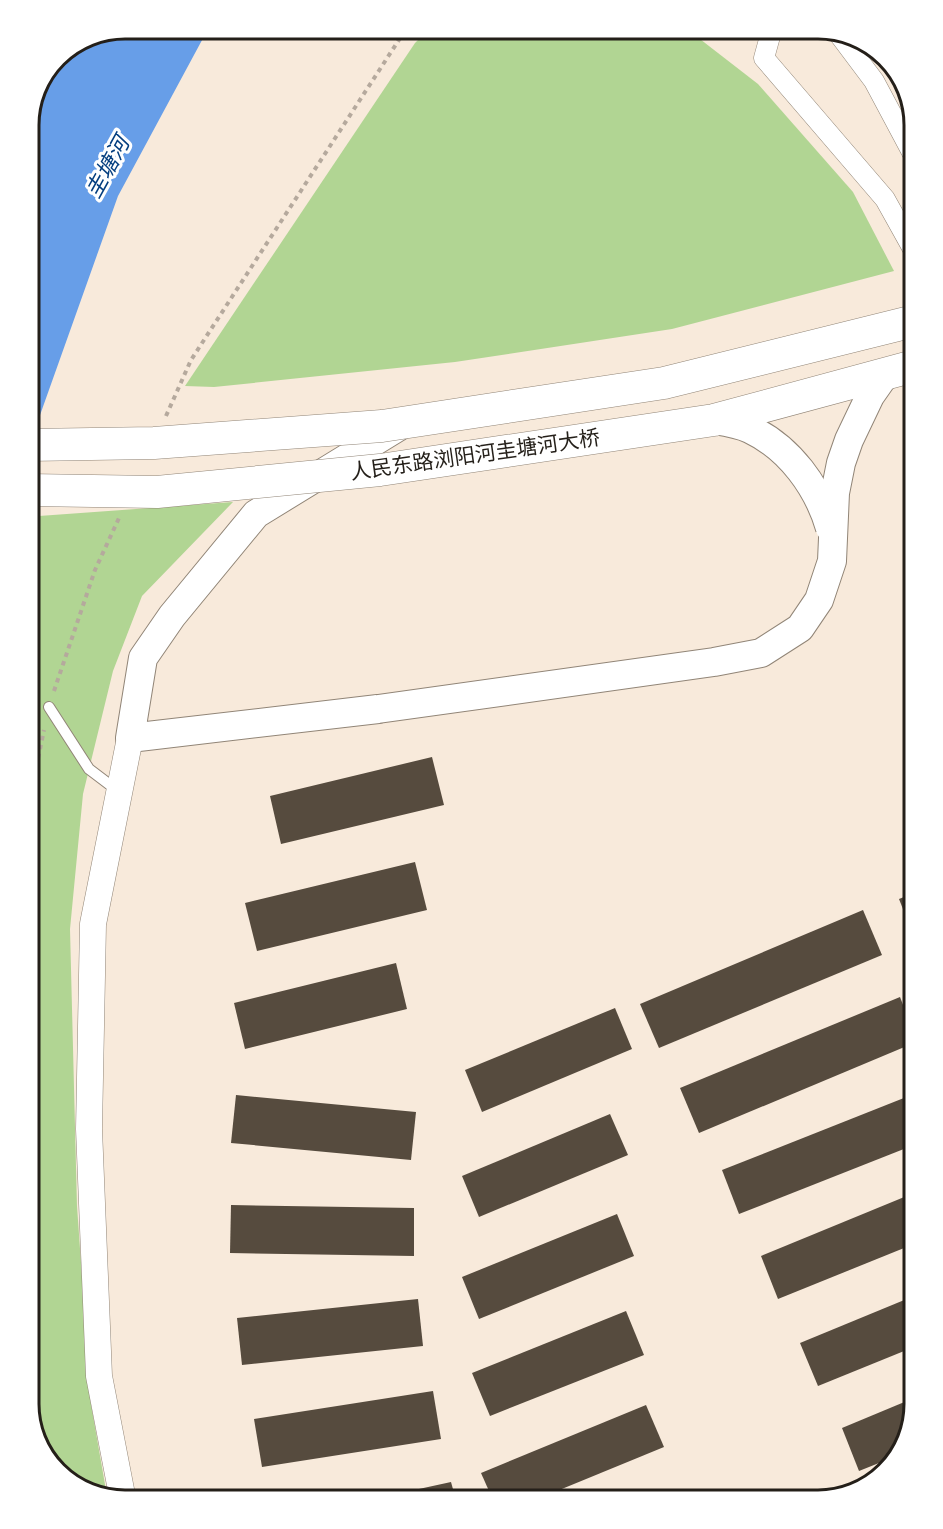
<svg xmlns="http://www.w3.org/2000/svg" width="943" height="1529" viewBox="0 0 943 1529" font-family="'Titillium Web','Noto Sans SC',sans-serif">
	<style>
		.green { fill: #b1d593 }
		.water { fill: #679ee8 }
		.building { fill: #564b3e }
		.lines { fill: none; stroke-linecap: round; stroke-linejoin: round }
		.service-casing { stroke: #918577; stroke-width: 12 }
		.minor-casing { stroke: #918577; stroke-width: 21 }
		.tertiary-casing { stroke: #918577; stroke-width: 27 }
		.secondary-casing { stroke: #918577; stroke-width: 30 }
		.path { stroke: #b5a99d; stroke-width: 4; stroke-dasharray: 4.5 4.5; stroke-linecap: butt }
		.service { stroke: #fff; stroke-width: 10 }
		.minor { stroke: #fff; stroke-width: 20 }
		.tertiary { stroke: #fff; stroke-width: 26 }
		.secondary { stroke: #fff; stroke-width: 28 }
		.secondary-bridge-casing { stroke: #918577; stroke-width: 30; stroke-linecap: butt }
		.primary-bridge-casing { stroke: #918577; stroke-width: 33; stroke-linecap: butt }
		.secondary-bridge { stroke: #fff; stroke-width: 28 }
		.primary-bridge { stroke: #fff; stroke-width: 32 }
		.labels { text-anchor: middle; stroke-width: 6; stroke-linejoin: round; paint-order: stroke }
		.street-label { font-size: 21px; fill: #241f19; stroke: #fff }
		.water-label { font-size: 22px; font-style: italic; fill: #043e7f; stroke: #fff }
		.rim { fill: none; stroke: #241f19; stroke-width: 3 }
	</style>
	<rect width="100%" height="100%" fill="#f8eadb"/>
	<g class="green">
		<path d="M429,29h258l71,55 95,108 41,79 -222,58 -217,33 -241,25 -29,-1 230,-343z"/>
		<path d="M233,502l-91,94 -29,75 -30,123 -13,135 7,277 14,198 16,92 -35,-12 -33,-37 -10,-44v-852l10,-35z"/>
	</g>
	<path class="water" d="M126,29h82l-90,167 -89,250v-327l28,-62z"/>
	<g class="building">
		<path d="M432,757l12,48 -163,39 -11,-48z"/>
		<path d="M415,862l12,48 -170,41 -12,-48z"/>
		<path d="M914,893v44l-15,-38z"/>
		<path d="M863,910l19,45 -223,93 -19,-44z"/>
		<path d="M396,963l11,46 -162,40 -11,-46z"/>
		<path d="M900,997l14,36v10l-215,90 -19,-45z"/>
		<path d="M615,1008l17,41 -150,63 -17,-42z"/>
		<path d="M914,1094v51l-175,69 -17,-44z"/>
		<path d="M236,1095l180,17 -5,48 -180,-17z"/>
		<path d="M610,1114l18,41 -149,62 -17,-41z"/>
		<path d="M914,1193v51l-136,55 -17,-43z"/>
		<path d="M231,1205l183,3v48l-184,-3z"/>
		<path d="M617,1214l17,42 -155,63 -17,-42z"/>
		<path d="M914,1296v51l-96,39 -18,-43z"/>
		<path d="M418,1299l5,47 -181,19 -5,-47z"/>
		<path d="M626,1311l18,44 -154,61 -18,-43z"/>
		<path d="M433,1391l8,48 -179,28 -8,-48z"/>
		<path d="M914,1398l-15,57 -40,16 -17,-43z"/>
		<path d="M646,1405l18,42 -129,53h-42l-12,-27z"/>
		<path d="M451,1482l5,18h-83v-1z"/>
	</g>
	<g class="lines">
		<g class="service-casing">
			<path id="service" d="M49,707l40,62 29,22"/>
		</g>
		<g class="minor-casing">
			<g id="minor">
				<path d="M772,29l-8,29 121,141 29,52"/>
				<path d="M838,33l36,48 40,75"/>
			</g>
		</g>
		<g class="tertiary-casing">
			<path id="tertiary" d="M123,1500l-24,-124 -10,-247 4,-205 37,-186"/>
		</g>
		<g class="secondary-casing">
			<path id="secondary" d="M378,709l-248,29 13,-80 29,-42 84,-102 150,-92"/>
		</g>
		<g class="path">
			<path d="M166,416l25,-56 215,-331"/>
			<path d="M54,691l41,-121 24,-52"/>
			<path d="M29,802l15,-72"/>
		</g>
		<use href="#service" class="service"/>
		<use href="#minor" class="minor"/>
		<use href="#tertiary" class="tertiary"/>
		<use href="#secondary" class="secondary"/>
		<g class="secondary-bridge-casing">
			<g id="secondary-bridge">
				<path d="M714,420c12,2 25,4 36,9 40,19 68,58 80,99"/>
				<path d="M378,709l336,-47 47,-9 39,-25 19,-28 13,-39 3,-68 6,-30 8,-23 21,-44 14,-20"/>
			</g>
		</g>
		<g class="primary-bridge-casing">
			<g id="primary-bridge">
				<path d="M29,445l125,-2 228,-17 282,-43 250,-62"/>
				<path d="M29,490l128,2 223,-22 334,-50 200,-54"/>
			</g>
		</g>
		<use href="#secondary-bridge" class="secondary-bridge"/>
		<use href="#primary-bridge" class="primary-bridge"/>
	</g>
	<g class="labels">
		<g class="street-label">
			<text transform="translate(475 455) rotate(-8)" y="7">人民东路浏阳河圭塘河大桥</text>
		</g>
		<g class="water-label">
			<text transform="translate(107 167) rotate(-61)" y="8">圭塘河</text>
		</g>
	</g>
	<path d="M0 0H943V1529H0ZM125 39H818A86 86 0 0 1 904 125V1404A86 86 0 0 1 818 1490H125A86 86 0 0 1 39 1404V125A86 86 0 0 1 125 39Z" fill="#fff" fill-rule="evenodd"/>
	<path class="rim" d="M125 39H818A86 86 0 0 1 904 125V1404A86 86 0 0 1 818 1490H125A86 86 0 0 1 39 1404V125A86 86 0 0 1 125 39Z"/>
</svg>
